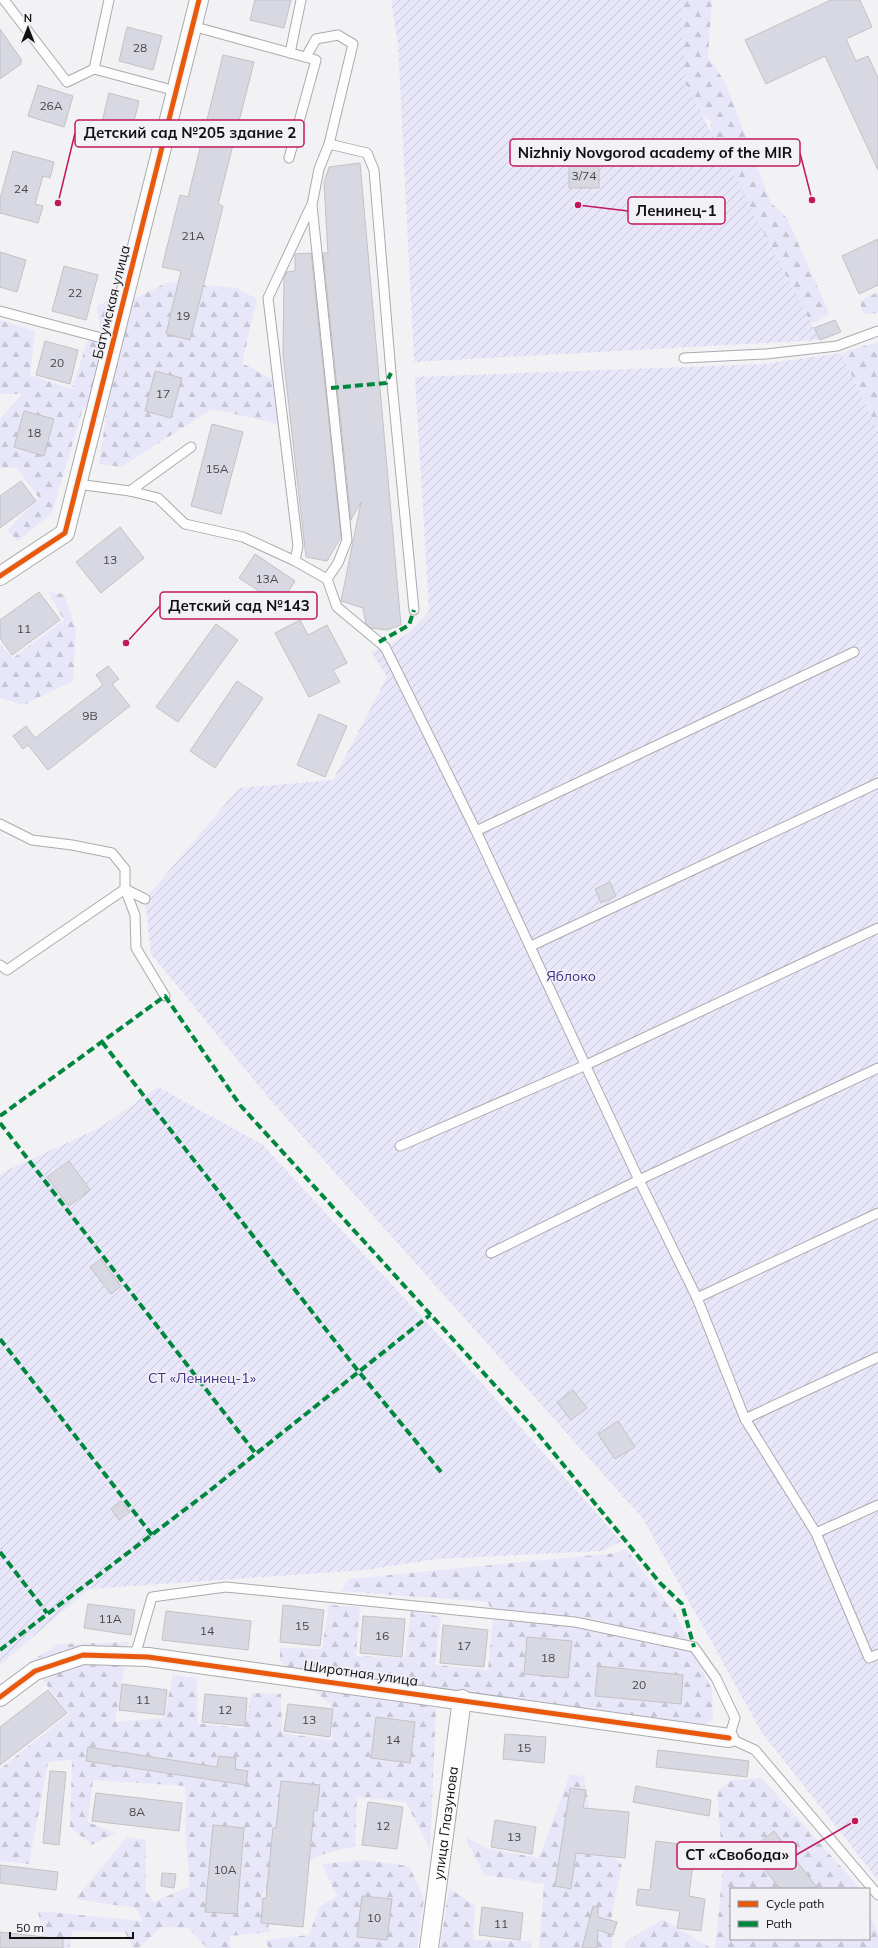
<svg xmlns="http://www.w3.org/2000/svg" width="878" height="1948" viewBox="0 0 878 1948" font-family="Mulish,sans-serif">
	<style>
		.forest { fill: url(#forest-firs) }
		.garden { fill: url(#garden-furrows) }
		.building { fill: #d8d8e2; stroke: #c2c2c5 }
		.lines { fill: none; stroke-linecap: round; stroke-linejoin: round }
		.service-casing { stroke: #ababae; stroke-width: 11 }
		.minor-casing { stroke: #ababae; stroke-width: 20 }
		.service { stroke: #fdfdfe; stroke-width: 9 }
		.minor { stroke: #fdfdfe; stroke-width: 18 }
		.quiet { stroke: #00873e; stroke-width: 4; stroke-dasharray: 8 4; stroke-linecap: butt }
		.cycleway-casing { stroke: #f1f1f6; stroke-width: 8 }
		.cycleway { stroke: #e8590c; stroke-width: 5 }
		.labels { text-anchor: middle; stroke-width: 3; stroke-linejoin: round; paint-order: stroke }
		.number-label { font-size: 12px; fill: #464649 }
		.street-label { font-size: 14px; fill: #111112; stroke: #f1f1f6 }
		.park-label { font-size: 14px; fill: #432e88; stroke: #f1f1f6 }
		.leader { fill: none; stroke: #c2185b; stroke-width: 1.5 }
		.callout-dot { fill: #c2185b; stroke: #f1f1f6; stroke-width: 1.5 }
		.callout { fill: #f1f1f6; stroke: #c2185b; stroke-width: 1.5 }
		.callout-label { font-size: 15px; text-anchor: middle; font-weight: bold; fill: #111112 }
	</style>
	<defs>
		<pattern id="forest-firs" width="22" height="20" patternUnits="userSpaceOnUse"><rect width="22" height="20" fill="#e8e7f9"/><path d="M5 1l3.5 6h-7zM16 11l3.5 6h-7z" fill="#c6c5d4"/></pattern>
		<pattern id="garden-furrows" width="10" height="10" patternUnits="userSpaceOnUse"><rect width="10" height="10" fill="#e8e7f9"/><path d="M-1 1l2-2M0 10L10 0M9 11l2-2" fill="none" stroke="#c6c5d4"/></pattern>
	</defs>
	<rect width="100%" height="100%" fill="#f2f2f5"/>
	<g class="forest">
		<path d="M658,0h54l-4,57 17,25 46,121 16,15 42,95 -11,9 -22,1 -83,-150 -2,-52 -23,-17z"/>
		<path d="M168,282l69,6 20,11 -15,64 31,17 6,44 -67,-15 -91,58 -22,-3 9,-60 -25,4 -31,105 -34,28 -11,-11 32,-32 -22,-30 -17,-1v-48l22,-25h-22v-74l35,11 -5,44 42,14 16,-50 14,4 -5,-36 17,-11 18,4z"/>
		<path d="M878,292v21l-15,1 -3,-13z"/>
		<path d="M878,342v89l-37,-78z"/>
		<path d="M48,592l16,2 12,36 -3,51 -50,24 -23,-7v-55l13,15 51,-38z"/>
		<path d="M626,1549l49,64 37,77 1,29 -13,8 -239,-35 -48,-9 3,19 20,7 -6,141 -24,-48 -49,-5 -2,49 -36,9 -57,39 8,38 -40,4 1,12h-24l-19,-20 -27,-1 -22,21h-6l-8,-16 -52,-1 -4,17h-25l-6,-37 105,10 -8,-13 -60,-9 52,-62 19,3v51l8,11 36,-16 -4,-43 -1,-57 -92,-6 -5,42 27,11 -23,12 -22,-18 2,-67 -24,2 -19,102 -29,-3v-92l69,-55 -40,-52 30,-18 70,-2 -14,80 49,-4 9,-43 24,3 1,45 46,6 8,-36 29,1 1,39 50,7v-34l-52,-45v-13l42,1 7,-44 31,2 -4,49 49,2 6,-48 30,7 -6,48 53,5 5,-53 -5,-15 -147,-11 8,-12 267,-26z"/>
		<path d="M570,1774l14,2 10,60 28,29 -10,48v35h-73l5,-64 -60,-9 -19,-38 24,12 50,9z"/>
		<path d="M762,1778l95,107 2,4h-128v50h138v-26l9,21v14h-163l8,-80 -6,-76 13,-12z"/>
		<path d="M363,1860l46,6 15,32 -7,50h-148l-4,-8 44,-5 10,-28 18,-11 -15,-32z"/>
		<path d="M449,1888l26,18 -2,34 59,1 -2,7h-90z"/>
		<path d="M663,1919l48,29h-86v-6z"/>
	</g>
	<g class="garden">
		<path d="M391,0h290l4,82 135,258 -406,22 -16,-317z"/>
		<path d="M841,353l37,78v1449l-116,-147 -119,-214 -372,-418 -120,-147 -6,-55 94,-111 94,-8 54,-103 -16,-25c29,-10 38,-18 58,-41l-14,-234 349,-13z"/>
		<path d="M158,1087l104,57 196,212 163,185 -18,10 -166,8 -72,11 -276,19 -89,76v-490l10,-6 89,-41z"/>
	</g>
	<g class="building">
		<path d="M255,0h36l-7,28 -34,-8z"/>
		<path d="M831,0h29l12,27 -26,12 10,22 12,-5 10,22v92l-53,-114 -59,28 -21,-44z"/>
		<path d="M127,27l35,9 -9,34 -34,-9z"/>
		<path d="M0,29l21,30v5l-21,15z"/>
		<path d="M223,55l31,7 -36,142 5,2 -33,134 -24,-6 15,-63 -19,-4 18,-72 8,2z"/>
		<path d="M38,85l35,11 -9,31 -36,-11z"/>
		<path d="M109,93l30,8 -11,45 -30,-7z"/>
		<path d="M13,151l41,11 -4,16 -7,-2 -8,28 8,2 -5,17 -38,-10v-14z"/>
		<path d="M569,162l30,1v25h-30z"/>
		<path d="M360,163l41,462 -14,5 -16,-2 -5,-4 -3,-16 -22,-7 20,-99 -10,18 -28,-267h5l-4,-70 5,-16z"/>
		<path d="M878,239v46l-19,9 -17,-38z"/>
		<path d="M0,252l26,8 -9,32 -17,-5z"/>
		<path d="M311,253l30,284 -14,24 -21,-4 -23,-203 1,-77 3,-5 8,-1v-17z"/>
		<path d="M64,266l34,9 -12,45 -34,-9z"/>
		<path d="M835,320l6,12 -21,8 -6,-12z"/>
		<path d="M45,341l33,9 -8,34 -34,-9z"/>
		<path d="M155,371l27,7 -11,40 -26,-7z"/>
		<path d="M24,411l30,8 -10,37 -30,-9z"/>
		<path d="M212,424l31,8 -22,82 -30,-8z"/>
		<path d="M21,481l15,20 -36,27v-32z"/>
		<path d="M120,527l24,31 -43,35 -25,-31z"/>
		<path d="M255,554l40,27 -15,24 -41,-27z"/>
		<path d="M39,592l21,28 -48,35 -12,-17v-18z"/>
		<path d="M300,620l8,15 19,-10 20,38 -14,7 7,12 -31,15 -34,-64z"/>
		<path d="M216,624l22,16 -60,82 -22,-15z"/>
		<path d="M108,666l11,13 -7,5 18,22 -82,64 -20,-25 -5,4 -10,-13 13,-10 9,12 68,-53 -7,-10z"/>
		<path d="M237,681l26,17 -48,70 -25,-17z"/>
		<path d="M319,714l28,12 -22,51 -28,-12z"/>
		<path d="M610,882l6,14 -15,7 -6,-14z"/>
		<path d="M69,1161l21,29 -21,16 -22,-29z"/>
		<path d="M101,1259l20,27 -10,8 -21,-27z"/>
		<path d="M573,1390l14,18 -16,12 -14,-18z"/>
		<path d="M618,1421l17,26 -20,12 -17,-25z"/>
		<path d="M121,1501l9,11 -11,8 -8,-11z"/>
		<path d="M88,1604l47,6 -4,25 -47,-7z"/>
		<path d="M283,1605l41,5 -4,36 -40,-4z"/>
		<path d="M166,1611l85,10 -3,29 -86,-10z"/>
		<path d="M363,1616l42,3 -3,38 -42,-4z"/>
		<path d="M443,1625l45,5 -4,37 -44,-4z"/>
		<path d="M527,1637l45,4 -4,37 -44,-4z"/>
		<path d="M598,1666l85,9 -2,29 -86,-8z"/>
		<path d="M122,1684l45,6 -3,25 -45,-5z"/>
		<path d="M48,1690l19,23 -67,52v-38z"/>
		<path d="M205,1694l42,4 -2,28 -43,-4z"/>
		<path d="M288,1704l45,5 -3,28 -46,-6z"/>
		<path d="M376,1717l39,5 -5,41 -39,-5z"/>
		<path d="M505,1734l41,3 -2,26 -41,-4z"/>
		<path d="M88,1747l129,20 2,-11 17,2 -1,11 13,2 -2,14 -160,-24z"/>
		<path d="M658,1750l91,11 -2,16 -91,-10z"/>
		<path d="M50,1771l16,1 -7,73 -16,-2z"/>
		<path d="M281,1781l39,4 -3,26 -3,-1 -11,117 -42,-4 2,-25h3l7,-70h3z"/>
		<path d="M636,1786l75,14 -2,16 -76,-14z"/>
		<path d="M570,1788l16,2 -3,18 46,4 -4,46 -49,-5 -5,36 -16,-3z"/>
		<path d="M96,1793l86,10 -3,28 -87,-10z"/>
		<path d="M368,1802l35,5 -6,42 -35,-4z"/>
		<path d="M495,1820l41,7 -4,27 -41,-7z"/>
		<path d="M213,1825l31,3 -7,86 -32,-2z"/>
		<path d="M774,1831l44,58h-38l-30,-39z"/>
		<path d="M656,1841l39,5 -6,50 16,3 -4,32 -24,-3 3,-17 -44,-6 2,-16 12,1z"/>
		<path d="M0,1865l58,7 -2,18 -56,-7z"/>
		<path d="M162,1873l14,1 -2,14 -13,-2z"/>
		<path d="M362,1896l30,3 -5,41 -30,-3z"/>
		<path d="M593,1906l5,1v10l19,5 -4,13 -15,-5 -1,18h-15z"/>
		<path d="M482,1907l41,6 -3,27 -41,-5z"/>
		<path d="M0,1932l63,7v9h-63z"/>
	</g>
	<g class="lines">
		<g class="service-casing">
			<g id="service">
				<path d="M4,0l63,82 27,-13"/>
				<path d="M109,0l-15,69 82,22"/>
				<path d="M192,26l124,34 -27,98"/>
				<path d="M290,53l11,-53"/>
				<path d="M306,57l10,-18 22,-4 15,9 -24,100 -10,25 -7,36 35,335 -9,23 -11,16"/>
				<path d="M329,144l38,9 7,17 17,203 23,237"/>
				<path d="M0,311l113,30"/>
				<path d="M684,358l82,-4 71,-8 41,-15"/>
				<path d="M77,484l53,7 28,7 27,26 58,13 52,24 32,18 10,28 48,40 91,184 163,349 58,118 48,121 71,114 53,125 9,-4"/>
				<path d="M130,491l61,-44"/>
				<path d="M295,561l3,-15 -30,-248 43,-92"/>
				<path d="M0,824l32,16 40,5 40,8 13,16v20l10,26 1,33 29,48"/>
				<path d="M476,831l378,-179"/>
				<path d="M125,889l20,10"/>
				<path d="M531,946l347,-163"/>
				<path d="M0,965l7,5 118,-81"/>
				<path d="M400,1146l186,-81 292,-137"/>
				<path d="M491,1253l148,-73 239,-112"/>
				<path d="M697,1298l181,-85"/>
				<path d="M745,1419l133,-62"/>
				<path d="M816,1533l62,-28"/>
				<path d="M135,1656l17,-59 74,-10 349,35 119,25 22,31 19,40 -6,20 26,12 123,145"/>
			</g>
		</g>
		<g class="minor-casing">
			<g id="minor">
				<path d="M0,576l65,-43 134,-533"/>
				<path d="M0,1697l35,-26 48,-16 65,2 581,81"/>
				<path id="s1" d="M429,1948l33,-249"/>
			</g>
		</g>
		<use href="#service" class="service"/>
		<use href="#minor" class="minor"/>
		<g class="quiet">
			<path d="M331,388l55,-5 5,-10"/>
			<path d="M379,642l30,-17 5,-15"/>
			<path d="M102,1042l257,330 82,100"/>
			<path d="M0,1116l165,-120 75,109 290,319 130,159 22,21 12,43"/>
			<path d="M0,1123l256,331"/>
			<path d="M0,1339l152,196"/>
			<path d="M0,1552l47,61"/>
			<path d="M0,1650l208,-158 222,-177"/>
		</g>
		<g class="cycleway-casing">
			<g id="cycleway">
				<path d="M0,576l65,-43 134,-533"/>
				<path d="M0,1697l35,-26 48,-16 65,2 581,81"/>
			</g>
		</g>
		<use href="#cycleway" class="cycleway"/>
	</g>
	<g class="labels">
		<g class="number-label">
			<text x="140" y="52">28</text>
			<text x="51" y="110">26А</text>
			<text x="584" y="180">3/74</text>
			<text x="21" y="193">24</text>
			<text x="193" y="240">21А</text>
			<text x="75" y="297">22</text>
			<text x="183" y="320">19</text>
			<text x="57" y="367">20</text>
			<text x="163" y="398">17</text>
			<text x="34" y="437">18</text>
			<text x="217" y="473">15А</text>
			<text x="110" y="564">13</text>
			<text x="267" y="583">13А</text>
			<text x="24" y="633">11</text>
			<text x="90" y="720">9В</text>
			<text x="110" y="1623">11А</text>
			<text x="302" y="1630">15</text>
			<text x="207" y="1635">14</text>
			<text x="382" y="1640">16</text>
			<text x="464" y="1650">17</text>
			<text x="548" y="1662">18</text>
			<text x="639" y="1689">20</text>
			<text x="143" y="1704">11</text>
			<text x="225" y="1714">12</text>
			<text x="309" y="1724">13</text>
			<text x="393" y="1744">14</text>
			<text x="524" y="1752">15</text>
			<text x="137" y="1816">8А</text>
			<text x="383" y="1830">12</text>
			<text x="514" y="1841">13</text>
			<text x="225" y="1874">10А</text>
			<text x="374" y="1922">10</text>
			<text x="501" y="1928">11</text>
		</g>
		<g class="street-label">
			<text transform="translate(111 302) rotate(-76)" y="5">Батумская улица</text>
			<text transform="translate(361 1673) rotate(8)" y="5">Широтная улица</text>
			<text dy="5" stroke="none"><textPath href="#s1" startOffset="126">улица Глазунова</textPath></text>
		</g>
		<g class="park-label">
			<text x="571" y="981">Яблоко</text>
			<text x="202" y="1383">СТ «Ленинец-1»</text>
		</g>
	</g>
	<path class="leader" d="M58 203L75 133M812 200L800 153M578 205L628 211M126 643L160 606M855 1821L796 1855"/>
	<g class="callout-dot">
		<circle cx="58" cy="203" r="4"/>
		<circle cx="812" cy="200" r="4"/>
		<circle cx="578" cy="205" r="4"/>
		<circle cx="126" cy="643" r="4"/>
		<circle cx="855" cy="1821" r="4"/>
	</g>
	<g class="callout">
		<rect x="75" y="120" width="229" height="27" rx="4"/>
		<rect x="510" y="139" width="290" height="27" rx="4"/>
		<rect x="628" y="197" width="97" height="27" rx="4"/>
		<rect x="160" y="592" width="157" height="27" rx="4"/>
		<rect x="677" y="1842" width="119" height="27" rx="4"/>
	</g>
	<g class="callout-label">
		<text x="190" y="138">Детский сад №205 здание 2</text>
		<text x="655" y="158">Nizhniy Novgorod academy of the MIR</text>
		<text x="676" y="216">Ленинец-1</text>
		<text x="239" y="611">Детский сад №143</text>
		<text x="737" y="1860">СТ «Свобода»</text>
	</g>
	<rect x="730" y="1888" width="140" height="52" fill="#f1f1f6" stroke="#97979b"/>
	<rect x="738" y="1901" width="20" height="6" fill="#e8590c" stroke="#97979b"/>
	<text x="766" y="1908" font-size="12" fill="#111112">Cycle path</text>
	<rect x="738" y="1921" width="20" height="6" fill="#00873e" stroke="#97979b"/>
	<text x="766" y="1928" font-size="12" fill="#111112">Path</text>
	<g transform="translate(28 28)" stroke="#f1f1f6" stroke-width="3" paint-order="stroke">
	<path d="M0-3L7 15L0 10L-7 15Z" fill="#111112"/>
	<text y="-6" font-size="11" font-weight="bold" text-anchor="middle" fill="#111112">N</text>
	</g>
	<path d="M10 1932v6h123v-6" fill="none" stroke="#111112" stroke-width="2"/>
	<text x="16" y="1932" font-size="12" fill="#111112" stroke="#f1f1f6" stroke-width="3" paint-order="stroke">50 m</text>
</svg>
